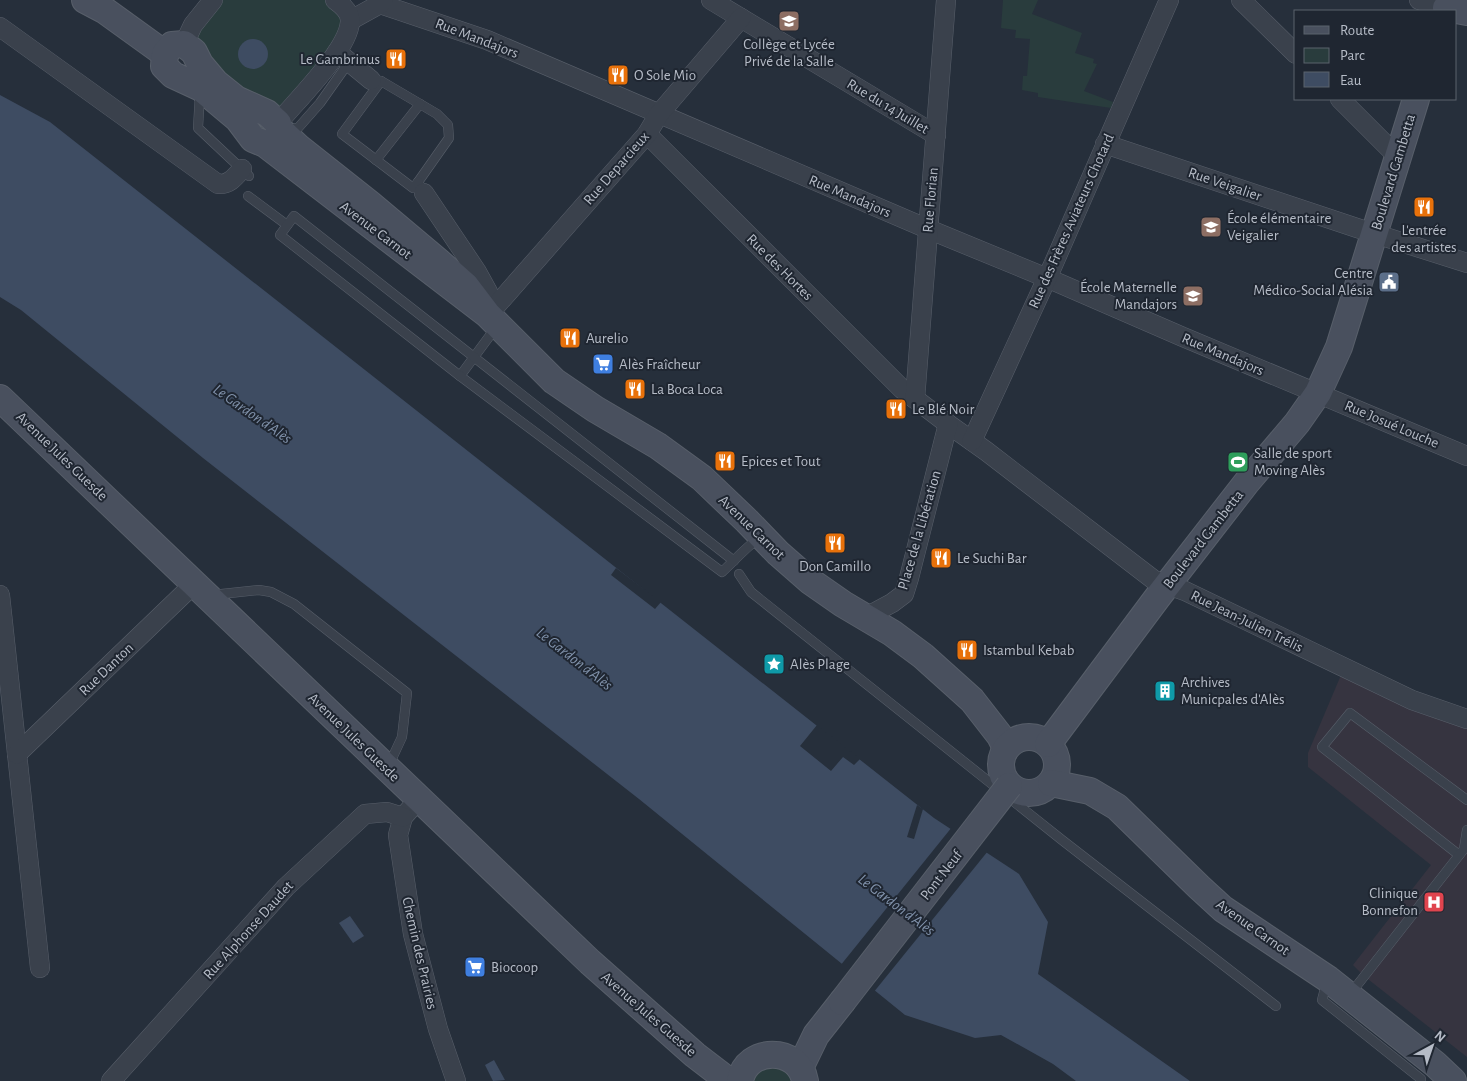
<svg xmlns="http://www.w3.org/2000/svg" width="1467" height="1081" viewBox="0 0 1467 1081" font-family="'Alegreya Sans',sans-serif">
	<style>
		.medical { fill: #363440 }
		.green { fill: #293c3d }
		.water { fill: #3e4c62 }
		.pier { fill: #262f3b }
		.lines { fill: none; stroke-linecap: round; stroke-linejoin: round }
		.lane-casing { stroke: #585f6a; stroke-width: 10 }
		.street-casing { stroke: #585f6a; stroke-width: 20 }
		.secondary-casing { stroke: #585f6a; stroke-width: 28 }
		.lane { stroke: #3a414c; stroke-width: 9 }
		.street { stroke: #3a414c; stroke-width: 19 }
		.secondary { stroke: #49505e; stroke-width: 26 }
		.secondary-bridge-casing { stroke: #585f6a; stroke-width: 28; stroke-linecap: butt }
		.secondary-bridge { stroke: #49505e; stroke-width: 26 }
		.labels { text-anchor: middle; stroke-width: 4; stroke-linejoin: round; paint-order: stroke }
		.street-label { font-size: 15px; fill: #b6bcc7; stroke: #1f2631 }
		.poi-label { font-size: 15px; fill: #b6bcc7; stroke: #1f2631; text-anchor: start }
		.water-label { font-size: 16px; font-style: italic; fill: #8192ab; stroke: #1f2631 }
	</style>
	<rect width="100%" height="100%" fill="#262f3b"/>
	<path class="medical" d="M1341,675l126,54v328l-103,-81 -11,-11 78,-100 -123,-98v-14z"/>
	<g class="green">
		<path d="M220,0h109l10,11 3,22 -63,75 -68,-36 -15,-36z"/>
		<path d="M1003,0h35l-6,14 50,19 -7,20 19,6 -1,4 4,1 -13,27 29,11 -2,6 -73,-11v-4l-16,-3 1,-14h4l3,-37 -15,-1 1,-8 -15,-2z"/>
		<path d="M782,1066l13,15h-45l10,-14z"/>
	</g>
	<g class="water">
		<circle cx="253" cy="54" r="15"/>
		<path d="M0,95l50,27 884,696 85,56 29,48 -10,52 152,107h-114l-23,-17 -52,-29 -26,3 -70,-23 -266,-216 -436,-341 -182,-148 -21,-13z"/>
		<path d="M350,916l14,20 -11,7 -14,-20z"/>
		<path d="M494,1060l11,20 -12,1 -8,-16z"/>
	</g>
	<g class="pier">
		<path d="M616,568l45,34 -6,7 -44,-34z"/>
		<path d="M817,725l43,34 -6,6 -11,-8 -12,14 -31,-25z"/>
		<path d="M917,805l6,4 -9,30 -7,-2z"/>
		<path d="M952,827l36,24 -115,142 -33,-27z"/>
	</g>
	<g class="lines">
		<g class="lane-casing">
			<g id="lane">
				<path d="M371,80l10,1 56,33 11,11 1,13 -31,44 6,11"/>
				<path d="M381,81l-39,53 71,54 5,-6"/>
				<path d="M200,93l-2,35 51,48"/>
				<path d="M287,129l11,-1 22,-25 29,-41"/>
				<path d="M376,160l44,-56"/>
				<path d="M248,196l39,29"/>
				<path d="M460,376l37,-50"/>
				<path d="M734,561l-440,-345 -14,19 180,141 262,196c12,-11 23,-24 37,-34"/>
				<path d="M739,574l12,18 311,248 214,166"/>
				<path d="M212,595l47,-5 12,2 23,12 113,89 -5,44 -14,30"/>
				<path d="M1459,855l-137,-108 28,-34 117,87"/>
				<path d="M1327,981l-5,19 99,79"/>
				<path d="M1351,993l113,-144 3,-19"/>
			</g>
		</g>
		<g class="street-casing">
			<g id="street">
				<path d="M711,0l225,135"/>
				<path d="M1241,0l55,54"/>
				<path d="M1419,0l27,8"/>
				<path d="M380,4l107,36 441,189 119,49 136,59 284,119"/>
				<path d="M351,20l29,-16 3,-4"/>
				<path d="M0,27l218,157c11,1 17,-7 24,-15"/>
				<path d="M184,44l9,-19 20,-25"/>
				<path d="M337,52l34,28"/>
				<path d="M1340,99l57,57"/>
				<path d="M278,123c19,-23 70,-73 72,-101 1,-9 -8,-17 -15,-22"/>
				<path d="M647,134l255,255 46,35 38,27 168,129 31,11 227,109 55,19"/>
				<path d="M1105,144l252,84 110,35"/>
				<path d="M424,193l53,79 11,20v23"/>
				<path d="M488,315l159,-181 12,-20 82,-96"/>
				<path d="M915,399l31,-399"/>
				<path d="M972,441l81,-176 116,-265"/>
				<path d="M0,595l40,373"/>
				<path d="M866,617l26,-14 12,-9 5,-16 39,-154"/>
				<path d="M17,754l178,-171"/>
				<path d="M411,808l-8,9 -5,18 15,99 25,95 18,52"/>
				<path d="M111,1081l175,-194 79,-73 22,-2 16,5"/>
			</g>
		</g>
		<g class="secondary-casing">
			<g id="secondary">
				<path d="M85,0l19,10 61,44"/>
				<path d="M1446,8l21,4"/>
				<path d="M488,315l-223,-171 -12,-5 -15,-20 -37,-31 -28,-13 -9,-9 1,-12 7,-9 12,-1 10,8 6,12 16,19 20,16 31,14 11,10 1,6 19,18 72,57 69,58 27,24 22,29 66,66 41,28 63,37 44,32 45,43 31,32 32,28 33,23 49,29 31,23 49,44 28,36 6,12"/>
				<path d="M0,398l590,564 105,93 34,26"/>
				<circle cx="1029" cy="765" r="28"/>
				<path d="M1048,744l109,-146 90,-116 50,-59 21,-30 21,-46 77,-248"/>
				<path d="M1051,783l39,8 27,16 82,80 24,22 105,70 107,85 18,17"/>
				<path d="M800,1068l16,-33 26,-33"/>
				<path d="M740,1081c6,-35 59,-35 65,0"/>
			</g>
		</g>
		<use href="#lane" class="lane"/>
		<use href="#street" class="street"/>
		<use href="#secondary" class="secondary"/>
		<g class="secondary-bridge-casing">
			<path id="secondary-bridge" d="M842,1002l167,-216"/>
		</g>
		<use href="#secondary-bridge" class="secondary-bridge"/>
	</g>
	<defs>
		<g id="school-square" transform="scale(1.125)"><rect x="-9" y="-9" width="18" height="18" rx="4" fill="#8d6e63" stroke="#1f2631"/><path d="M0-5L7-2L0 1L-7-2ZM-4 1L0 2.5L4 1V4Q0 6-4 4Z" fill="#fff"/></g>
		<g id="restaurant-square" transform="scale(1.125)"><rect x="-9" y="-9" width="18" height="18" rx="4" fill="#e8710a" stroke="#1f2631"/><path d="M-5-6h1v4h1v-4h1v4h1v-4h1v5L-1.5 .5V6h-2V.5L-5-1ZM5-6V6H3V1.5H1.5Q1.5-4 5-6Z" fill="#fff"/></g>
		<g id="civic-square" transform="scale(1.125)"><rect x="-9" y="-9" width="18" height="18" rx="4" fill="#5c6f8a" stroke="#1f2631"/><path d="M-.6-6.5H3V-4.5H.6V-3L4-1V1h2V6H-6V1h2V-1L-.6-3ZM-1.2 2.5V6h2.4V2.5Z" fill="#fff"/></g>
		<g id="supermarket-square" transform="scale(1.125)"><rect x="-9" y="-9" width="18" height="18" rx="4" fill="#3f7fe0" stroke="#1f2631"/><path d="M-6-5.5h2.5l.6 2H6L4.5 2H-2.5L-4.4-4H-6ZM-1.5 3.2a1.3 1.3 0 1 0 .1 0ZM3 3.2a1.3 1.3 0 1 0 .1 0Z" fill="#fff"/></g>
		<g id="stadium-square" transform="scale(1.125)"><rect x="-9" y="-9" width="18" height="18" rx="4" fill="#2e9e5b" stroke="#1f2631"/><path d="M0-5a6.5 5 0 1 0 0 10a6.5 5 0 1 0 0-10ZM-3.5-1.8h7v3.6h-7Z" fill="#fff"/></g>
		<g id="sight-square" transform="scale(1.125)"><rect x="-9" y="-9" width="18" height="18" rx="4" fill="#0f9aa8" stroke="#1f2631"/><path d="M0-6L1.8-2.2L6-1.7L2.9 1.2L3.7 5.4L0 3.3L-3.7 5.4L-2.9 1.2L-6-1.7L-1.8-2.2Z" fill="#fff"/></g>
		<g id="building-square" transform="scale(1.125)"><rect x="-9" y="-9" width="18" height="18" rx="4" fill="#0f9aa8" stroke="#1f2631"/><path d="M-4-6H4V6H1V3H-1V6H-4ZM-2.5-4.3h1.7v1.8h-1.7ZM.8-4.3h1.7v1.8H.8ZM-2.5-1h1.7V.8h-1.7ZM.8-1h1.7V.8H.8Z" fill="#fff"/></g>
		<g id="hospital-square" transform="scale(1.125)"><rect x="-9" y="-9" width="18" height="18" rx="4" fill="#e0444e" stroke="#1f2631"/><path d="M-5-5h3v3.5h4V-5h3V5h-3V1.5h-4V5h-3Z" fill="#fff"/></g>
	</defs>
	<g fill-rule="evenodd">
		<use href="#school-square" x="789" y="21"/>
		<use href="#restaurant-square" x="396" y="59"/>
		<use href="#restaurant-square" x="618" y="75"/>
		<use href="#restaurant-square" x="1424" y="207"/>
		<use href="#school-square" x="1211" y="227"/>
		<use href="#civic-square" x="1389" y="282"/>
		<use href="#school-square" x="1193" y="296"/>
		<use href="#restaurant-square" x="570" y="338"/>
		<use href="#supermarket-square" x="603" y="364"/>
		<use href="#restaurant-square" x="635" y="389"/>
		<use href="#restaurant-square" x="896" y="409"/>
		<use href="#restaurant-square" x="725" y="461"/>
		<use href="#stadium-square" x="1238" y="462"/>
		<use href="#restaurant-square" x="835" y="543"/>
		<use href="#restaurant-square" x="941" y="558"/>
		<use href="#restaurant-square" x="967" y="650"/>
		<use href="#sight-square" x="774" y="664"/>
		<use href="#building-square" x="1165" y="691"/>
		<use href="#hospital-square" x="1434" y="902"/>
		<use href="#supermarket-square" x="475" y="967"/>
	</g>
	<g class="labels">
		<g class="street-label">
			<text transform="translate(477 38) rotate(21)" y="5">Rue Mandajors</text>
			<text transform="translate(888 106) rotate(31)" y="5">Rue du 14 Juillet</text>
			<text transform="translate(616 168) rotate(-49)" y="5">Rue Deparcieux</text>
			<text transform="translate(1393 172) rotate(-73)" y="5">Boulevard Gambetta</text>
			<text transform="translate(1225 184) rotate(19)" y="5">Rue Veigalier</text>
			<text transform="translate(850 196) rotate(23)" y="5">Rue Mandajors</text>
			<text transform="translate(930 200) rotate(-85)" y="5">Rue Florian</text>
			<text transform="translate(1071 221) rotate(-66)" y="5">Rue des Frères Aviateurs Chotard</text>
			<text transform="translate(376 230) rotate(37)" y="5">Avenue Carnot</text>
			<text transform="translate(780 267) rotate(45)" y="5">Rue des Hortes</text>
			<text transform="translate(1223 354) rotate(23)" y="5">Rue Mandajors</text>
			<text transform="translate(1392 424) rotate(23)" y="5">Rue Josué Louche</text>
			<text transform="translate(62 456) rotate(44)" y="5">Avenue Jules Guesde</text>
			<text transform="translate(752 527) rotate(44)" y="5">Avenue Carnot</text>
			<text transform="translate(919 530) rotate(-74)" y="5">Place de la Libération</text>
			<text transform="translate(1203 539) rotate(-52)" y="5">Boulevard Gambetta</text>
			<text transform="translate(1247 621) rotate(26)" y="5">Rue Jean-Julien Trélis</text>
			<text transform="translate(106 669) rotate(-44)" y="5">Rue Danton</text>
			<text transform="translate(354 737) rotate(44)" y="5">Avenue Jules Guesde</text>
			<text transform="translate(941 875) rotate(-52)" y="5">Pont Neuf</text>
			<text transform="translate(1253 927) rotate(35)" y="5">Avenue Carnot</text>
			<text transform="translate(248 930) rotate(-48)" y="5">Rue Alphonse Daudet</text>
			<text transform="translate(420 953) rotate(77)" y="5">Chemin des Prairies</text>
			<text transform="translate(649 1014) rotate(41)" y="5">Avenue Jules Guesde</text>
		</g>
		<g class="poi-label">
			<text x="789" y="49" text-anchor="middle">Collège et Lycée<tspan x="789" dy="17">Privé de la Salle</tspan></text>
			<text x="380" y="64" text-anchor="end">Le Gambrinus</text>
			<text x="634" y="80">O Sole Mio</text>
			<text x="1227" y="223">École élémentaire<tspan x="1227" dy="17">Veigalier</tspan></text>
			<text x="1424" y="235" text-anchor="middle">L'entrée<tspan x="1424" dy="17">des artistes</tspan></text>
			<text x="1373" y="278" text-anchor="end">Centre<tspan x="1373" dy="17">Médico-Social Alésia</tspan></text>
			<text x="1177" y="292" text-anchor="end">École Maternelle<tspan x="1177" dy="17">Mandajors</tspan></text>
			<text x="586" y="343">Aurelio</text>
			<text x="619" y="369">Alès Fraîcheur</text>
			<text x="651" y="394">La Boca Loca</text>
			<text x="912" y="414">Le Blé Noir</text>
			<text x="1254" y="458">Salle de sport<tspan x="1254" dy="17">Moving Alès</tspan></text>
			<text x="741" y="466">Epices et Tout</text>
			<text x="957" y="563">Le Suchi Bar</text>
			<text x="835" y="571" text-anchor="middle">Don Camillo</text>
			<text x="983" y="655">Istambul Kebab</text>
			<text x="790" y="669">Alès Plage</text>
			<text x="1181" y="687">Archives<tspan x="1181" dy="17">Municpales d'Alès</tspan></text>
			<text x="1418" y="898" text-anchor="end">Clinique<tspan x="1418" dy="17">Bonnefon</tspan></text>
			<text x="491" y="972">Biocoop</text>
		</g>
		<g class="water-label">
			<text transform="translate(253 413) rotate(35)" y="6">Le Gardon d'Alès</text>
			<text transform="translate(575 658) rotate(38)" y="6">Le Gardon d'Alès</text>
			<text transform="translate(897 904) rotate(37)" y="6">Le Gardon d'Alès</text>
		</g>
	</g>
	<rect x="1294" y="10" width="162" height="90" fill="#1f2631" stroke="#5b626d"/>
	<rect x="1304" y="26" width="25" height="8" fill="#49505e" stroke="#5b626d"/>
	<text x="1340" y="35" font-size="15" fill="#b6bcc7">Route</text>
	<rect x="1304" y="48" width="25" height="15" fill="#293c3d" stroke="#5b626d"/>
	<text x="1340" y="60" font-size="15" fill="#b6bcc7">Parc</text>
	<rect x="1304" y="72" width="25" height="15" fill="#3e4c62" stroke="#5b626d"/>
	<text x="1340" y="85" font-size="15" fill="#b6bcc7">Eau</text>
	<g transform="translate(1432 1046) rotate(40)" stroke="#1f2631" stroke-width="4" paint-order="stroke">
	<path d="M0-4L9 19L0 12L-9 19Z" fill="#b6bcc7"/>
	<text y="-8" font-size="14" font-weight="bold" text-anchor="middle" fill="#b6bcc7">N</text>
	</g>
</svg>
